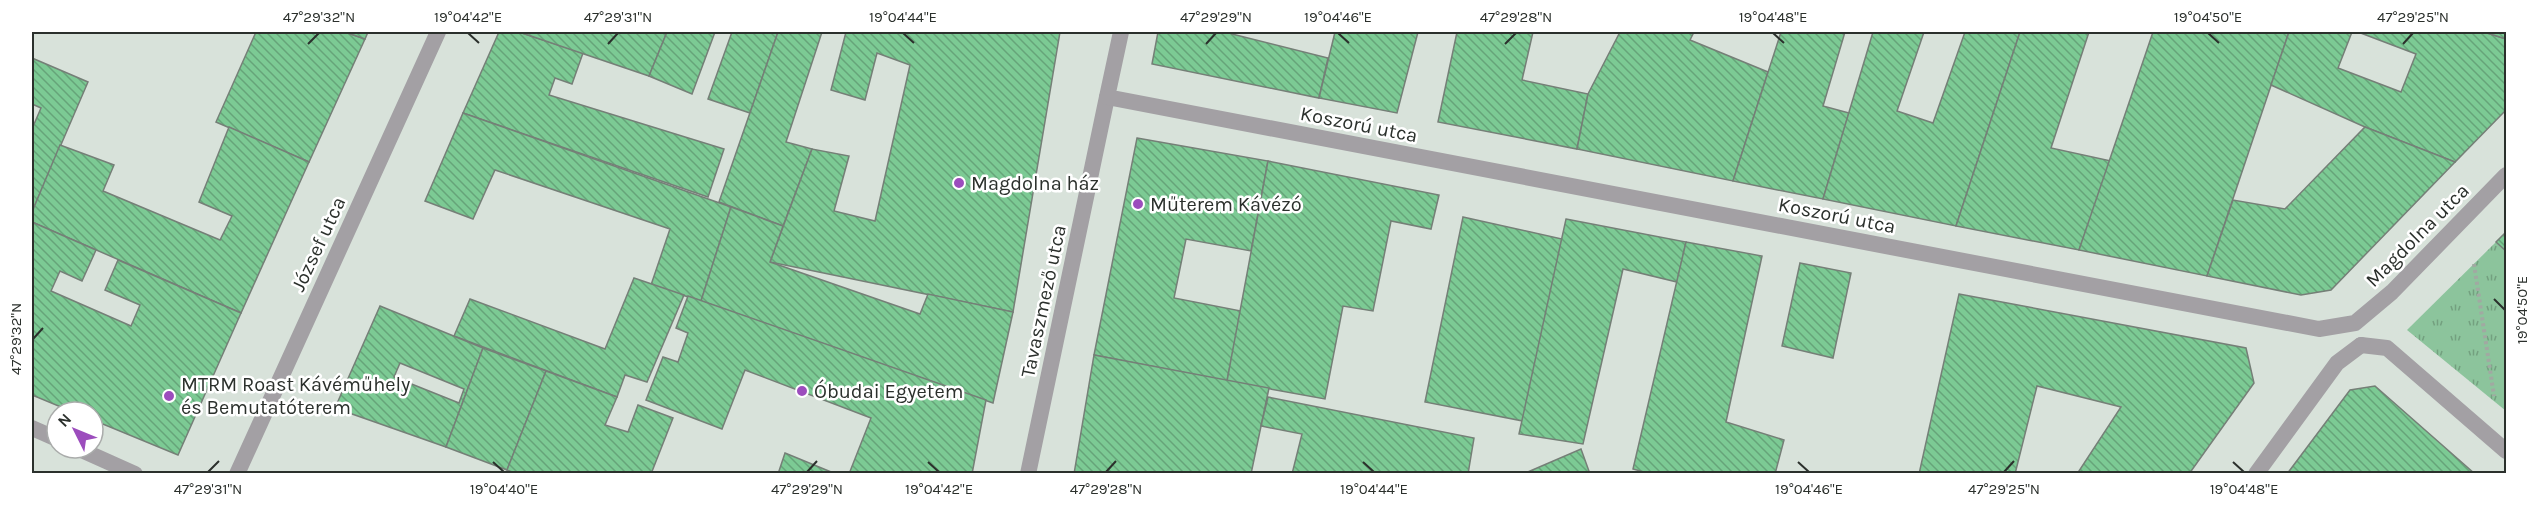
<svg xmlns="http://www.w3.org/2000/svg" width="2538" height="505" viewBox="0 0 2538 505" font-family="Karla,sans-serif">
	<style>
		.park { fill: url(#park-tufts) }
		.building { fill: url(#building-back-hatch); stroke: #757f77; stroke-width: 1.5; fill-rule: evenodd }
		.lines { fill: none; stroke-linecap: round; stroke-linejoin: round }
		.path { stroke: #a1a9a2; stroke-width: 4; stroke-dasharray: 3 3; stroke-linecap: butt }
		.pedestrian { stroke: #a3a0a4; stroke-width: 16 }
		.minor { stroke: #a3a0a4; stroke-width: 16 }
		.ticks { fill: none; stroke: #2b302c; stroke-width: 2 }
		.poi-dot { fill: #9c4dbd; stroke: #fff; stroke-width: 2 }
		.labels { text-anchor: middle; stroke-width: 5; stroke-linejoin: round; paint-order: stroke }
		.street-label { font-size: 20px; fill: #2b302c; stroke: #fff }
		.poi-label { font-size: 20px; fill: #2b302c; stroke: #fff; text-anchor: start }
		.neatline { fill: none; stroke: #2b302c; stroke-width: 2 }
		.ticks-label { font-size: 15px; text-anchor: middle; fill: #2b302c }
	</style>
	<defs>
		<pattern id="park-tufts" width="24" height="20" patternUnits="userSpaceOnUse" patternTransform="scale(1.5)"><rect width="24" height="20" fill="#8cc49c"/><path d="M3 7l-1-3M5 7V3M7 7l1-3M15 17l-1-3M17 17v-4M19 17l1-3" fill="none" stroke="#73a07f"/></pattern>
		<pattern id="building-back-hatch" width="6" height="6" patternUnits="userSpaceOnUse" patternTransform="scale(1.5)"><rect width="6" height="6" fill="#7cca94"/><path d="M-1 5l2 2M0 0l6 6M5-1l2 2" fill="none" stroke="#66a479"/></pattern>
	</defs>
	<rect width="100%" height="100%" fill="#d8e2da"/>
	<path class="park" d="M2496,242l10,9v160l-99,-81z"/>
	<g class="building">
		<path d="M256,32h89l20,7 -56,123 -93,-40z"/>
		<path d="M345,32h23l-3,7z"/>
		<path d="M499,32h20l64,21 -11,31 -17,-6 -6,17 175,54 -16,48 -245,-84z"/>
		<path d="M519,32h148l-18,44z"/>
		<path d="M667,32h48l-23,62 -43,-18z"/>
		<path d="M732,32h46l-28,81 -42,-14z"/>
		<path d="M778,32h44l-36,110 26,7 -29,77 -64,-24z"/>
		<path d="M846,32h214l-47,280 -243,-50 42,-113 37,7 -15,55 41,10 35,-156 -33,-12 -12,47 -34,-10z"/>
		<path d="M1158,32h75l-1,2 96,24 -9,40 -167,-34z"/>
		<path d="M1335,32h83l-21,81 -78,-15z"/>
		<path d="M1457,32h76l-11,48 66,14 -11,55 -139,-27z"/>
		<path d="M1620,32h74l-4,8 78,32 -35,109 -156,-32 11,-55z"/>
		<path d="M1781,32h64l-22,74 26,7 -26,86 -90,-18z"/>
		<path d="M1873,32h51l-27,79 36,12 32,-91h55l-64,194 -133,-27z"/>
		<path d="M2020,32h69l-38,116 60,13 -32,89 -123,-24z"/>
		<path d="M2153,32h136l-82,244 -128,-26z"/>
		<path d="M2289,32h63l-14,36 63,24 15,-38 -58,-22h126l22,7v71l-51,52 -90,-35 -94,-42z"/>
		<path d="M2484,32h22v7z"/>
		<path d="M32,58l56,24 -56,130v-83l9,-21 -9,-4z"/>
		<path d="M463,113l268,94 -30,94 -50,-16 19,-56 -175,-59 -22,49 -48,-18z"/>
		<path d="M229,127l80,35 -68,151 -209,-91v-10l28,-67 54,20 -11,26 117,49 12,-24 -33,-14z"/>
		<path d="M2365,127l90,35 -124,128 -30,5 -94,-19 26,-76 52,9z"/>
		<path d="M1137,138l131,23 -17,90 -65,-12 -12,59 67,13 -14,70 -133,-26z"/>
		<path d="M1268,161l171,34 -8,34 -40,-8 -18,90 -30,-5 -18,93 -98,-18z"/>
		<path d="M731,207l52,19 -13,36 150,52 8,-20 85,18 -20,91 -292,-102z"/>
		<path d="M1463,217l99,22 -39,182 -98,-19z"/>
		<path d="M1566,219l120,23 -9,40 -54,-13 -40,175 -64,-10z"/>
		<path d="M32,222l64,28 -14,31 -22,-10 -9,20 80,35 9,-21 -35,-15 13,-30 123,53 -63,142 -85,-35v-8h-20l-41,-17z"/>
		<path d="M2506,232v19l-10,-9z"/>
		<path d="M1686,242l76,14 -36,166 58,18 -9,34h-124l-18,-5z"/>
		<path d="M1800,263l51,10 -18,85 -51,-12z"/>
		<path d="M634,278l50,17 -37,87 -22,-7 -8,22 -163,-61 16,-37 135,50z"/>
		<path d="M1959,294l287,54 8,35 -65,91h-112l44,-67 -84,-21 -22,88h-96z"/>
		<path d="M688,296l298,104 -14,74h-123l22,-56 -126,-48 -23,59 -76,-29 17,-43 15,5 10,-29 -12,-5z"/>
		<path d="M380,306l103,42 -37,99 -111,-39zM400,363l64,26 -5,14 -65,-26z"/>
		<path d="M483,348l63,23 -39,99 -61,-23z"/>
		<path d="M1094,355l175,33 -18,86h-177z"/>
		<path d="M546,371l71,26 -12,28 23,7 10,-27 35,13 -22,56h-134l-10,-4z"/>
		<path d="M2375,386l100,88h-188l63,-84z"/>
		<path d="M1268,397l206,41 -6,36h-176l10,-40 -41,-8z"/>
		<path d="M1581,449l9,25h-67z"/>
		<path d="M785,453l51,21h-58z"/>
	</g>
	<g class="lines">
		<path class="path" d="M2474,264l20,132"/>
		<path class="pedestrian" d="M1028,474l79,-377"/>
		<g class="minor">
			<path d="M1121,32l-14,65 1212,232 36,-6 37,-31 114,-117"/>
			<path d="M2361,345l26,3 119,103"/>
			<path d="M32,428l25,11"/>
			<path d="M77,448l58,26"/>
			<path d="M237,474l201,-442"/>
			<path d="M2256,474l81,-111 24,-18"/>
		</g>
	</g>
	<path class="ticks" d="M468,33l11,10M903,33l11,10M1338,33l11,10M1773,33l11,10M2208,33l11,10M308,44l11,-11M608,44l10,-11M1206,44l10,-11M1505,44l11,-11M2403,44l10,-11M2494,299l11,11M33,339l10,-11M493,462l11,10M928,462l11,10M1363,462l11,10M1798,462l11,10M2233,462l11,10M208,472l11,-11M807,472l10,-11M1106,472l10,-11M2004,472l10,-11"/>
	<g class="poi-dot">
		<circle cx="959" cy="183" r="6"/>
		<circle cx="1138" cy="204" r="6"/>
		<circle cx="802" cy="391" r="6"/>
		<circle cx="169" cy="396" r="6"/>
	</g>
	<g class="labels">
		<g class="street-label">
			<text transform="translate(1359 124) rotate(11)" y="7">Koszorú utca</text>
			<text transform="translate(1837 215) rotate(11)" y="7">Koszorú utca</text>
			<text transform="translate(2417 235) rotate(-45)" y="7">Magdolna utca</text>
			<text transform="translate(318 244) rotate(-65)" y="7">József utca</text>
			<text transform="translate(1043 301) rotate(-78)" y="7">Tavaszmező utca</text>
		</g>
		<g class="poi-label">
			<text x="971" y="190">Magdolna ház</text>
			<text x="1150" y="211">Műterem Kávézó</text>
			<text x="181" y="391">MTRM Roast Kávéműhely<tspan x="181" dy="23">és Bemutatóterem</tspan></text>
			<text x="814" y="398">Óbudai Egyetem</text>
		</g>
	</g>
	<rect width="2538" height="505" fill="none" stroke="#ffffff" stroke-width="66"/>
	<g transform="translate(75 430) rotate(313)"><circle r="28" fill="#ffffff" stroke="#aaacab" stroke-width="1.5"/>
	<path d="M0-4.5L10 22L0 15L-10 22Z" fill="#9c4dbd"/>
	<text y="-9" font-size="16" font-weight="bold" text-anchor="middle" fill="#2b302c">N</text>
	</g>
	<rect x="33" y="33" width="2472" height="439" class="neatline"/>
	<g class="ticks-label">
		<text x="319" y="22">47°29'32"N</text>
		<text x="468" y="22">19°04'42"E</text>
		<text x="618" y="22">47°29'31"N</text>
		<text x="903" y="22">19°04'44"E</text>
		<text x="1216" y="22">47°29'29"N</text>
		<text x="1338" y="22">19°04'46"E</text>
		<text x="1516" y="22">47°29'28"N</text>
		<text x="1773" y="22">19°04'48"E</text>
		<text x="2208" y="22">19°04'50"E</text>
		<text x="2413" y="22">47°29'25"N</text>
		<text transform="translate(2522 310) rotate(-90)" y="5">19°04'50"E</text>
		<text transform="translate(16 339) rotate(-90)" y="5">47°29'32"N</text>
		<text x="208" y="494">47°29'31"N</text>
		<text x="504" y="494">19°04'40"E</text>
		<text x="807" y="494">47°29'29"N</text>
		<text x="939" y="494">19°04'42"E</text>
		<text x="1106" y="494">47°29'28"N</text>
		<text x="1374" y="494">19°04'44"E</text>
		<text x="1809" y="494">19°04'46"E</text>
		<text x="2004" y="494">47°29'25"N</text>
		<text x="2244" y="494">19°04'48"E</text>
	</g>
</svg>
